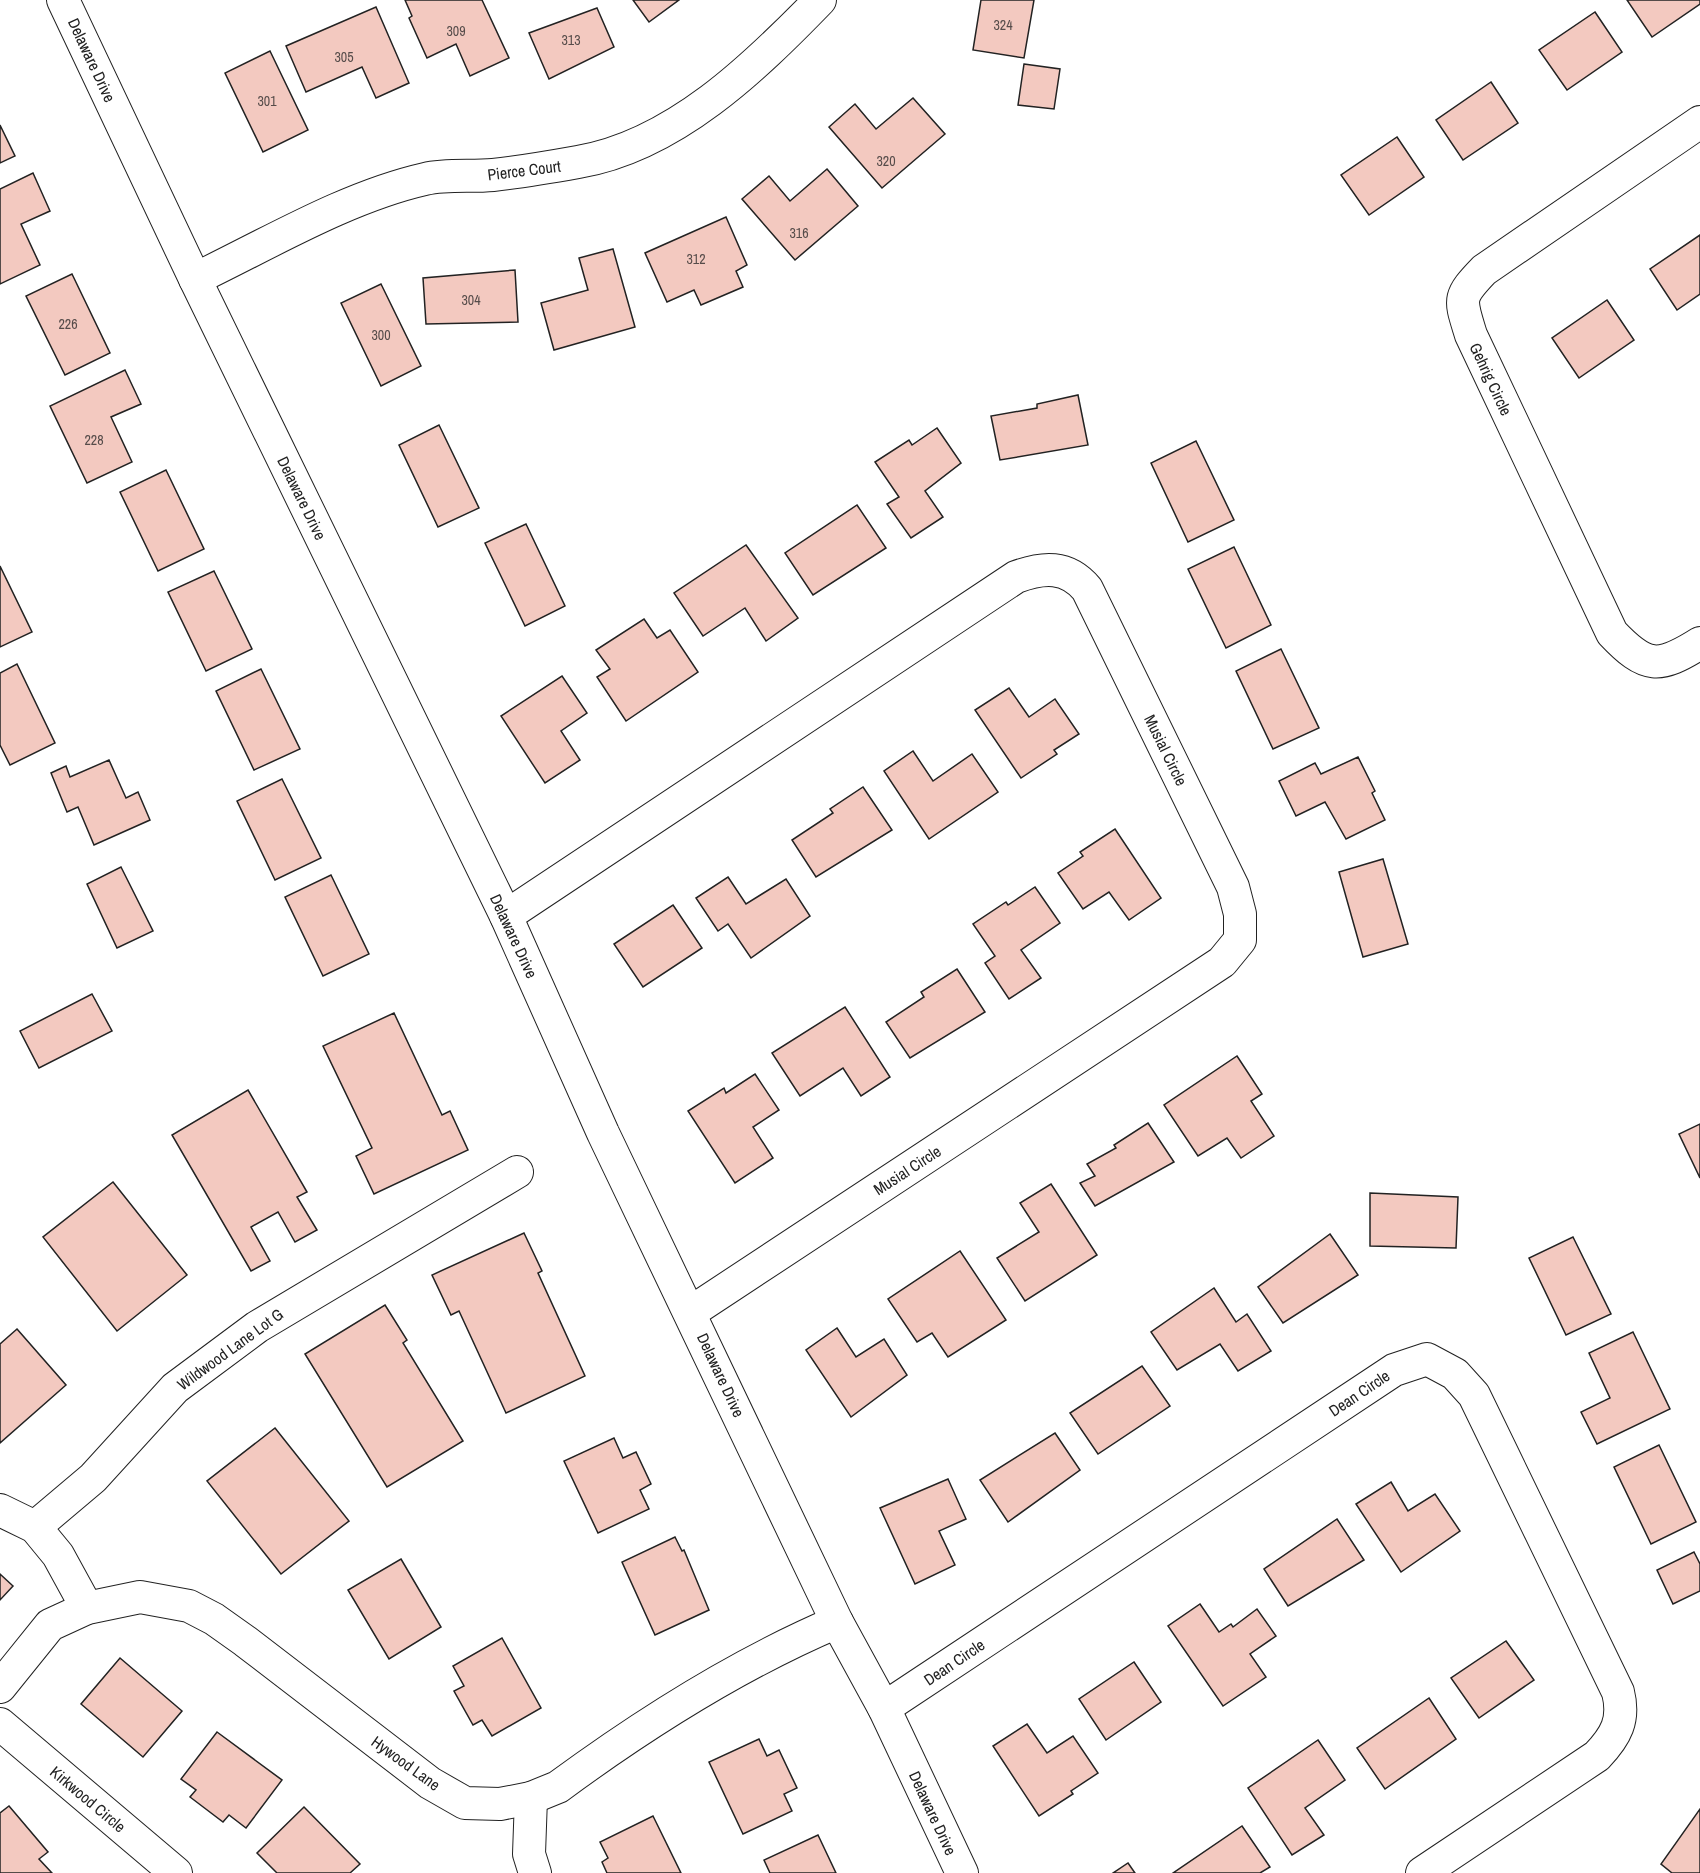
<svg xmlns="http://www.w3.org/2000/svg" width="1700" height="1873" viewBox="0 0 1700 1873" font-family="'Archivo Narrow',sans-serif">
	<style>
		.building { fill: #f3c9c0; stroke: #222; stroke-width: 1.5 }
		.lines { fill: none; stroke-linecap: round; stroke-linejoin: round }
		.street-casing { stroke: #222; stroke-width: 34 }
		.street { stroke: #fff; stroke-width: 32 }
		.labels { text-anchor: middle; stroke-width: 4.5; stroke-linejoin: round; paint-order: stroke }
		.number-label { font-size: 14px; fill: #564c4a }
		.street-label { font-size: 16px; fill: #222; stroke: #fff }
	</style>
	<rect width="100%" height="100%" fill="#fff"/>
	<g class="building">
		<path d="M405,0h77l27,58 -39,18 -14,-32 -29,14 -18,-40 3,-2z"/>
		<path d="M633,0h46l-30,22z"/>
		<path d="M981,0h53l-10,58 -51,-8z"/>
		<path d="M1627,0h73v4l-48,33z"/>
		<path d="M376,7l33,76 -33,15 -14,-31 -56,25 -20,-46z"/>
		<path d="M597,8l17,39 -65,32 -20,-46z"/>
		<path d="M1595,12l27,40 -55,38 -28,-40z"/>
		<path d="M270,51l38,79 -45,22 -38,-79z"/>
		<path d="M1024,64l36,5 -6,40 -36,-4z"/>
		<path d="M1491,82l27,41 -55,37 -27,-40z"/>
		<path d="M913,98l32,36 -63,54 -53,-61 26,-23 21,25z"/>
		<path d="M0,125l15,31 -15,7z"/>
		<path d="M1397,137l27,40 -55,38 -28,-40z"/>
		<path d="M827,169l31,37 -63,54 -53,-61 27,-23 21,25z"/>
		<path d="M33,173l17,38 -29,13 19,41 -40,19v-95z"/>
		<path d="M726,217l21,48 -11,6 7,16 -42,18 -7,-15 -27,12 -22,-49z"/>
		<path d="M1700,235v59l-23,16 -27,-41z"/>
		<path d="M613,249l22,78 -81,23 -13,-47 47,-13 -9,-32z"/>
		<path d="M515,270l3,52 -92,2 -3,-46z"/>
		<path d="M72,274l38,79 -45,22 -39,-79z"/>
		<path d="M381,284l40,82 -40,20 -40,-83z"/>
		<path d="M1607,300l27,40 -55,38 -27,-40z"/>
		<path d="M125,370l16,34 -30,13 21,45 -45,21 -37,-77z"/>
		<path d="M1078,395l10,50 -88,15 -9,-44 46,-8v-4z"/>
		<path d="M439,425l40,83 -41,19 -39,-82z"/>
		<path d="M937,428l24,35 -36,28 18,26 -32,21 -24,-34 12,-7 -24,-35 34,-22 3,5z"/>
		<path d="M1196,441l38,79 -46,22 -37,-79z"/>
		<path d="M166,470l38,79 -46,22 -38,-79z"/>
		<path d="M857,505l29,43 -73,47 -28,-42z"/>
		<path d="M526,524l39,82 -40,20 -40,-83z"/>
		<path d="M746,545l52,73 -32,23 -21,-33 -42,28 -29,-43z"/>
		<path d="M1234,547l37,78 -45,23 -38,-79z"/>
		<path d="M0,566l32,66 -32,15z"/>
		<path d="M214,571l38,78 -46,22 -38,-79z"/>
		<path d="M644,619l13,19 13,-8 28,42 -72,49 -29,-44 13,-8 -14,-19z"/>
		<path d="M1281,649l38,79 -46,21 -37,-78z"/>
		<path d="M17,664l38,79 -45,22 -10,-20v-72z"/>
		<path d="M261,669l39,80 -46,21 -38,-79z"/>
		<path d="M562,676l25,37 -26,18 19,29 -35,23 -44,-67z"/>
		<path d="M1009,688l20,29 26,-18 24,35 -25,16 3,4 -36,24 -46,-68z"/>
		<path d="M913,751l20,30 39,-27 26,38 -69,47 -45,-68z"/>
		<path d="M1358,757l17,34 -3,2 13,27 -39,19 -21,-37 -29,14 -17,-35 36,-18 6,11z"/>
		<path d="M109,760l17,38 12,-6 12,28 -56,25 -16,-38 -11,5 -16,-39 15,-7 4,11z"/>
		<path d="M282,779l39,79 -46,22 -38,-79z"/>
		<path d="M863,787l29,43 -76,47 -24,-37 41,-27 -3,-4z"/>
		<path d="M1115,829l46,69 -32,22 -20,-28 -26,17 -25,-36 25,-17 -3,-4z"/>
		<path d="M1383,859l25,85 -45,13 -24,-85z"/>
		<path d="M121,867l32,64 -36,17 -30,-64z"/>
		<path d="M331,875l38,79 -46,22 -38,-79z"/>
		<path d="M728,877l18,27 40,-25 24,37 -59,42 -23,-34 -10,7 -22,-33z"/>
		<path d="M1035,887l25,36 -39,27 20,28 -32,21 -24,-36 10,-7 -22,-32 33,-22 2,3z"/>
		<path d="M673,905l29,43 -59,39 -29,-43z"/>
		<path d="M957,969l28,43 -75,46 -24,-36 38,-25 -3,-5z"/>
		<path d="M92,994l20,37 -73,37 -19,-37z"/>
		<path d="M845,1007l45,70 -29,19 -18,-28 -43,28 -28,-43z"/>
		<path d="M394,1013l48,102 8,-4 18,39 -94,44 -18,-38 16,-8 -49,-102z"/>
		<path d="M1237,1056l25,38 -11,7 23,35 -33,22 -14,-20 -29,18 -34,-51z"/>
		<path d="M755,1074l24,36 -26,17 20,31 -38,25 -47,-72 36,-23 2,5z"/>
		<path d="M248,1090l59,102 -10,5 20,33 -22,12 -17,-30 -27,15 19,34 -19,10 -79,-136z"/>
		<path d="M1148,1123l26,39 -79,44 -15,-23 15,-7 -8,-12 29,-16 -2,-3z"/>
		<path d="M1700,1124v54l-21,-44z"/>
		<path d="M113,1182l74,93 -70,56 -74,-94z"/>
		<path d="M1051,1184l46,71 -72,46 -28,-43 42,-26 -19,-29z"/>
		<path d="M1370,1193l88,4 -2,51 -86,-2z"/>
		<path d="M524,1233l18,38 -4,2 47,103 -79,37 -47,-102 -8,4 -19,-40z"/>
		<path d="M1330,1234l28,41 -75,48 -25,-36z"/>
		<path d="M1573,1237l38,77 -45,21 -37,-77z"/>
		<path d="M960,1251l46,69 -58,37 -16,-24 -15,9 -29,-43z"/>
		<path d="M1214,1288l22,34 11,-8 24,37 -33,20 -18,-27 -43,26 -26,-38z"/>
		<path d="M385,1305l22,35 -4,3 60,98 -76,46 -82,-133z"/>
		<path d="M837,1328l19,29 28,-18 23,36 -56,42 -45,-67z"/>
		<path d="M17,1329l49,56 -66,58v-99z"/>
		<path d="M1633,1332l37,77 -73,35 -16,-32 29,-14 -21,-45z"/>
		<path d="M1142,1366l28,40 -72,48 -28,-41z"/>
		<path d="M275,1428l74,93 -68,53 -74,-93z"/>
		<path d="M1055,1433l25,37 -72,52 -28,-42z"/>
		<path d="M614,1438l9,20 13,-6 15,32 -11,6 9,19 -51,24 -34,-72z"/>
		<path d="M1659,1445l37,77 -45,22 -37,-77z"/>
		<path d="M948,1479l18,40 -27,12 16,34 -40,19 -35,-76z"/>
		<path d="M1391,1482l17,29 27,-17 25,37 -59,41 -45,-68z"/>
		<path d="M1337,1519l27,41 -76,46 -24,-37z"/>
		<path d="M675,1537l7,14 2,-1 25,60 -54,25 -33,-73z"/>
		<path d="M1694,1552l6,12v27l-27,13 -16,-34z"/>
		<path d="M401,1559l40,68 -52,32 -41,-69z"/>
		<path d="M0,1574l13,12 -13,14z"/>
		<path d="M1200,1604l19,28 12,-8 2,3 24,-18 19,27 -26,18 16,23 -43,29 -55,-80z"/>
		<path d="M502,1638l39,70 -49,28 -10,-16 -9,5 -19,-34 10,-5 -11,-20z"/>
		<path d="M1506,1641l28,39 -55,38 -28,-40z"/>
		<path d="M120,1658l62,53 -39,46 -62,-53z"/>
		<path d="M1134,1662l27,40 -55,38 -27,-41z"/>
		<path d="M1429,1698l27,41 -71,50 -28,-41z"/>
		<path d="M1027,1724l20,29 26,-17 25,37 -27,18 2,3 -34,22 -46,-70z"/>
		<path d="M217,1732l65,48 -36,48 -17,-13 -6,7 -33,-25 6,-7 -15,-11z"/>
		<path d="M759,1739l8,17 12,-6 18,38 -13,6 8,17 -49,23 -34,-72z"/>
		<path d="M1318,1740l27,40 -40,28 19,27 -32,20 -44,-67z"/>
		<path d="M9,1806l39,46 -9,7 13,14h-52v-60z"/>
		<path d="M304,1807l56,57 -10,9h-73l-20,-20z"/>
		<path d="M1700,1809v64h-28l-11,-9z"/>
		<path d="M653,1816l28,57h-74l-5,-11 6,-4 -8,-16z"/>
		<path d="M1242,1826l28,41 -10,6h-87z"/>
		<path d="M818,1835l18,38h-66l-6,-13z"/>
		<path d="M1128,1863l7,10h-22z"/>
	</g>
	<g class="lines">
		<g class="street-casing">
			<g id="street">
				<path d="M63,0l132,279 311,637 97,217 234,489 47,86 78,165"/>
				<path d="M1700,122l-216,148c-27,28 -24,29 -13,65l141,298c34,36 47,36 88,10"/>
				<path d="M195,279c73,-35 151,-82 230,-100 21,-5 46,-2 68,-4 28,-3 57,-8 85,-13 96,-16 177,-95 242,-162"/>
				<path d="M506,916l510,-339c27,-10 51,-12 71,12l146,298 7,27v26l-18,22 -531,350"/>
				<path d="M0,1510l35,17 23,28 29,53"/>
				<path d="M35,1527l58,-49 82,-90 82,-61 260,-155"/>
				<path d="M0,1687l50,-62 37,-17 53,-11 49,9 25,13 31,22 185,142 35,20 35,1 31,-6 27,-11c87,-64 180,-123 279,-165"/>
				<path d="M884,1708l510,-338 33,-11 28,15 19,21 144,297c7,28 -2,44 -21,64l-175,117"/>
				<path d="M0,1724l176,149"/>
				<path d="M531,1798l-2,56 6,19"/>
			</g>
		</g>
		<use href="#street" class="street"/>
	</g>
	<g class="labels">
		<g class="number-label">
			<text x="1003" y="30">324</text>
			<text x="456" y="36">309</text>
			<text x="571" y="45">313</text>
			<text x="344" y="62">305</text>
			<text x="267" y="106">301</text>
			<text x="886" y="166">320</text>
			<text x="799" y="238">316</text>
			<text x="696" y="264">312</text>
			<text x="471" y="305">304</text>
			<text x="68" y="329">226</text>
			<text x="381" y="340">300</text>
			<text x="94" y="445">228</text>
		</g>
		<g class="street-label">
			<text transform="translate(92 60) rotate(65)" y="6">Delaware Drive</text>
			<text transform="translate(524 170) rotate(-7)" y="6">Pierce Court</text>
			<text transform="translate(1491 379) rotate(65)" y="6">Gehrig Circle</text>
			<text transform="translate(302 498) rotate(64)" y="6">Delaware Drive</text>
			<text transform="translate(1166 750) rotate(64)" y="6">Musial Circle</text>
			<text transform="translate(514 936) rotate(65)" y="6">Delaware Drive</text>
			<text transform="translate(907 1170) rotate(-33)" y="6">Musial Circle</text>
			<text transform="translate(230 1349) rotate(-36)" y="6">Wildwood Lane Lot G</text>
			<text transform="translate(721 1375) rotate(65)" y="6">Delaware Drive</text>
			<text transform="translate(1359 1393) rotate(-34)" y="6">Dean Circle</text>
			<text transform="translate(954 1662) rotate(-34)" y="6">Dean Circle</text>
			<text transform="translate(406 1763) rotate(36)" y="6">Hywood Lane</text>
			<text transform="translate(88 1799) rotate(40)" y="6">Kirkwood Circle</text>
			<text transform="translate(933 1813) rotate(65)" y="6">Delaware Drive</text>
		</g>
	</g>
</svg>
